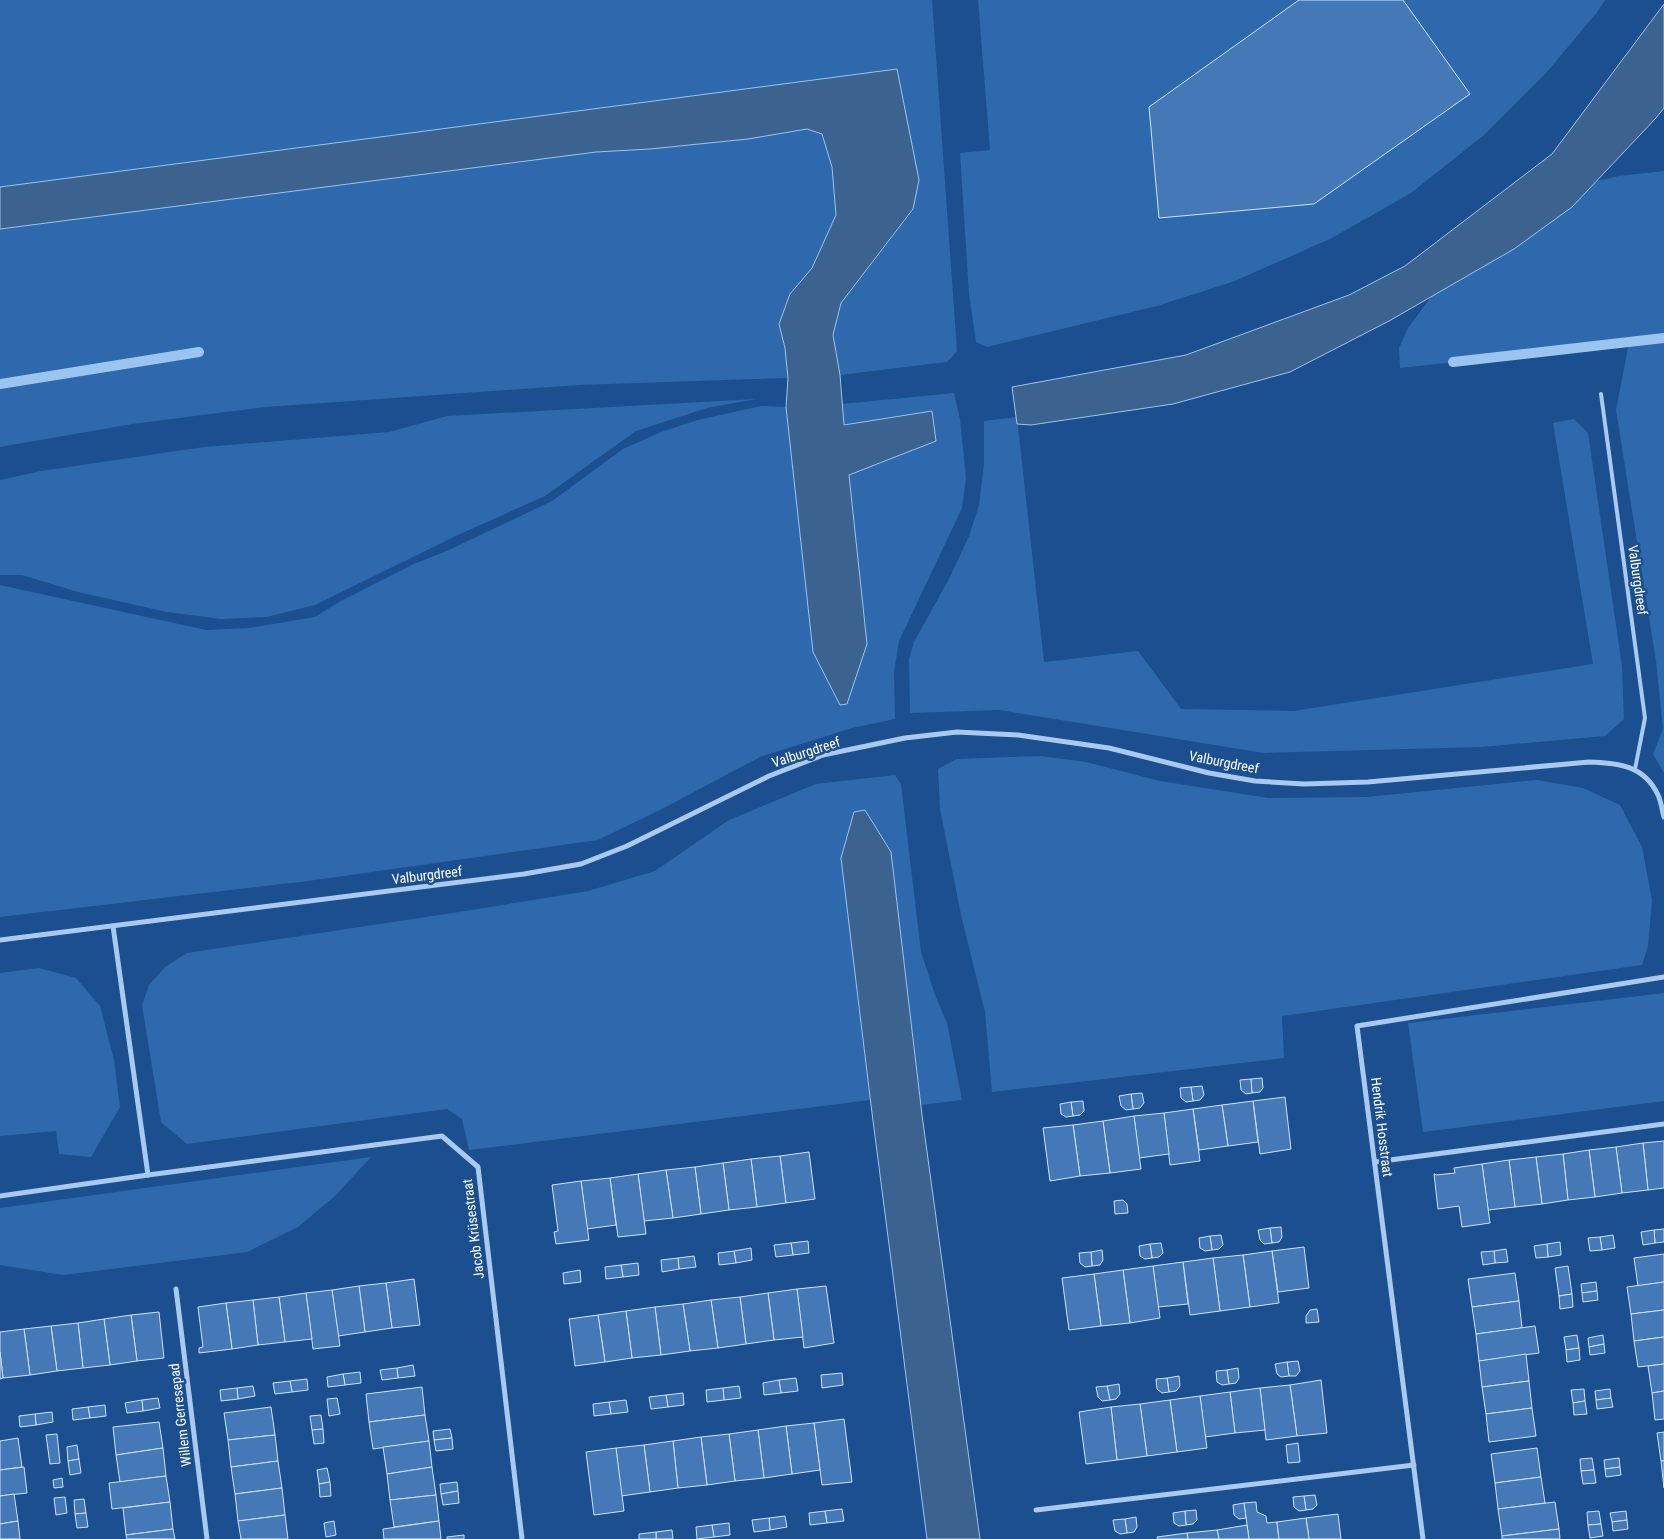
<svg xmlns="http://www.w3.org/2000/svg" width="1664" height="1539" viewBox="0 0 1664 1539" font-family="'Roboto Condensed',sans-serif">
	<style>
		.green { fill: #2e69ad }
		.water { fill: #3c6290; stroke: #9cc4f0 }
		.lines { fill: none; stroke-linecap: round; stroke-linejoin: round }
		.stream { stroke: #9cc4f0; stroke-width: 10 }
		.building { fill: #4478b7; stroke: #cfe3fa }
		.lane { stroke: #a9c9ee; stroke-width: 4 }
		.street { stroke: #a9c9ee; stroke-width: 5 }
		.labels { text-anchor: middle; stroke-width: 5; stroke-linejoin: round; paint-order: stroke }
		.street-label { font-size: 14px; fill: #fff; stroke: #1b4f8f }
	</style>
	<rect width="100%" height="100%" fill="#1b4f8f"/>
	<g class="green">
		<path d="M0,0h932l25,351 -10,11 -107,13 -7,-40 8,-32 72,-93 -16,-141 -897,118z"/>
		<path d="M978,0h627l-7,11 -51,61 -63,63 -73,58 -79,45 -97,43 -78,25 -170,41 -11,-5 -7,-48 -9,-141 30,-3z"/>
		<path d="M807,129l15,5 10,33 4,48 -24,53 -22,26 -11,30 6,24 3,30 -209,7 -313,22 -134,17 -132,23v-218l596,-77c71,-3 141,-11 211,-23z"/>
		<path d="M1664,171v602l-11,-19 10,-25 -7,-68 -40,-251 13,-67 -229,25 -1,-20 9,-20 23,-31 161,-115 27,-6z"/>
		<path d="M954,393l6,26 6,59 -4,30 -63,133 -5,31 1,47 -43,9 -92,29 -100,53 -62,30 -290,41 -308,36v-332l206,45 43,-2 66,-11 24,-15 75,-38 35,-14 103,-49 71,-52 38,-17 37,-12 63,-14 25,1 27,245 31,53 3,-1 20,-60 -18,-170 83,-63 -88,14 -2,-21z"/>
		<path d="M756,399l-49,9 -71,23 -91,65 -85,38 -145,71 -48,12 -46,2 -54,-7 -89,-20 -56,-17h-22v-95l41,-9 163,-24 185,-15 58,-16z"/>
		<path d="M1017,417l27,245 94,-11 43,58 113,2 299,-47 -40,-241 21,-4 14,14 34,233 2,53 -19,17 -124,11 -217,6 -265,-43 -89,3 -1,-54 5,-17 36,-65 19,-41 10,-31 5,-41v-43z"/>
		<path d="M1040,756l46,6 74,19 108,17 99,-1 170,-17 46,8 37,17 22,42 10,53 -4,46 -6,19 -360,51 2,42 -292,34 -7,-80 -24,-97 -21,-106 -2,-40 19,-10z"/>
		<path d="M895,775l6,9 20,168 14,43 12,28 15,77 -41,5 -30,-253 -26,-42 -11,2 -13,46 29,242 -401,50 -7,-31 -15,-10 -260,35 -26,-22 -19,-117 7,-20 16,-18 22,-14 285,-43 116,-19 67,-20 74,-51 87,-36z"/>
		<path d="M39,968l37,10 24,28 14,54 6,47 -29,50 -32,-3 -3,-23 -56,5v-163z"/>
		<path d="M1664,993v108l-241,31 -15,-109z"/>
		<path d="M371,1157l-36,39 -37,31 -51,25 -184,23 -63,-10v-57z"/>
	</g>
	<g class="water">
		<path d="M1664,4v104l-8,10 -84,89 -58,42 -125,72 -99,51 -117,32 -142,21 -14,-1 -5,-37 174,-32 163,-60 56,-29 147,-112z"/>
		<path d="M897,69l22,111 -6,29 -72,94 -8,32 7,40 4,50 88,-14 4,30 -87,34 18,169 -20,60 -7,1 -27,-53 -27,-245 2,-29 -3,-30 -6,-24 11,-30 22,-26 24,-53 -4,-48 -10,-33 -15,-5 -59,10 -98,10 -54,3 -596,77v-42z"/>
		<path d="M865,810l26,42 31,263 58,424h-53l-56,-434 -30,-247 13,-46z"/>
	</g>
	<g class="lines">
		<g class="stream">
			<path d="M1453,362l211,-24"/>
			<path d="M0,384l199,-32"/>
		</g>
	</g>
	<g class="building">
		<path d="M1299,0h104l67,94 -156,110 -155,14 -10,-111z"/>
		<path d="M1262,1078l1,10 -3,4 -8,1 -1,-14z"/>
		<path d="M1251,1079l1,14 -6,1 -5,-4 -1,-10z"/>
		<path d="M1202,1086l2,9 -4,5 -7,1 -2,-14z"/>
		<path d="M1191,1087l2,14 -7,1 -5,-4 -1,-10z"/>
		<path d="M1142,1093l2,10 -4,5 -7,1 -2,-15z"/>
		<path d="M1131,1094l2,15 -7,1 -5,-4 -2,-10z"/>
		<path d="M1285,1097l6,52 -31,5 -7,-53z"/>
		<path d="M1083,1101l1,10 -4,4 -7,1 -2,-14z"/>
		<path d="M1253,1101l5,41 -30,4 -6,-41z"/>
		<path d="M1071,1102l2,14 -7,1 -5,-3 -1,-10z"/>
		<path d="M1222,1105l6,41 -29,4 -6,-41z"/>
		<path d="M1193,1109l7,52 -30,4 -6,-52z"/>
		<path d="M1164,1113l5,41 -30,4 -5,-42z"/>
		<path d="M1134,1116l7,53 -31,4 -7,-52z"/>
		<path d="M1103,1121l7,52 -30,3 -7,-51z"/>
		<path d="M1073,1125l7,51 -30,5 -7,-53z"/>
		<path d="M1664,1141v47l-16,2 -5,-47z"/>
		<path d="M1643,1143l5,47 -26,3 -6,-46z"/>
		<path d="M1616,1147l6,46 -27,4 -6,-47z"/>
		<path d="M1589,1150l6,47 -27,3 -5,-46z"/>
		<path d="M809,1152l6,47 -29,4 -6,-47z"/>
		<path d="M1563,1154l5,46 -26,4 -6,-47z"/>
		<path d="M780,1156l6,47 -29,4 -6,-48z"/>
		<path d="M1536,1157l6,47 -27,3 -6,-47z"/>
		<path d="M751,1159l6,48 -28,3 -6,-47z"/>
		<path d="M1509,1160l6,47 -27,3 -6,-46z"/>
		<path d="M723,1163l6,47 -28,4 -6,-47z"/>
		<path d="M1482,1164l8,59 -28,4 -3,-21 -21,3 -4,-35h1l1,1 19,-2 -1,-5z"/>
		<path d="M695,1167l6,47 -28,4 -7,-48z"/>
		<path d="M666,1170l7,48 -29,3 -6,-47z"/>
		<path d="M638,1174l8,60 -28,3 -8,-59z"/>
		<path d="M610,1178l6,47 -29,4 -6,-48z"/>
		<path d="M581,1181l8,59 -33,4 -2,-12 4,-1 -6,-46z"/>
		<path d="M1123,1200l4,4 1,9 -13,1 -1,-13z"/>
		<path d="M1281,1227l1,10 -3,5 -7,1 -2,-15z"/>
		<path d="M1270,1228l2,15 -8,1 -4,-4 -2,-10z"/>
		<path d="M1664,1229v13l-9,1 -1,-13z"/>
		<path d="M1654,1230l1,13 -12,2 -2,-13z"/>
		<path d="M1221,1235l2,10 -4,4 -7,1 -2,-14z"/>
		<path d="M1613,1235l2,13 -13,2 -2,-13z"/>
		<path d="M1210,1236l2,14 -7,1 -5,-3 -1,-10z"/>
		<path d="M1600,1237l2,13 -12,1 -2,-13z"/>
		<path d="M808,1241l1,12 -16,2 -2,-12z"/>
		<path d="M1560,1242l1,13 -13,2 -1,-13z"/>
		<path d="M791,1243l2,12 -17,2 -2,-12z"/>
		<path d="M1161,1243l2,10 -4,4 -7,1 -2,-14z"/>
		<path d="M1150,1244l2,14 -7,1 -5,-3 -1,-10z"/>
		<path d="M1547,1244l1,13 -12,1 -2,-12z"/>
		<path d="M1304,1247l5,41 -31,4 -6,-41z"/>
		<path d="M751,1248l1,12 -16,3 -2,-12z"/>
		<path d="M1506,1249l2,13 -13,1 -1,-12z"/>
		<path d="M1102,1250l1,10 -3,5 -8,1 -1,-14z"/>
		<path d="M734,1251l2,12 -17,2 -1,-12z"/>
		<path d="M1272,1251l7,52 -29,4 -7,-52z"/>
		<path d="M1494,1251l1,12 -12,2 -2,-13z"/>
		<path d="M1091,1252l1,14 -7,1 -5,-4 -1,-10z"/>
		<path d="M1664,1254v28l-26,4 -4,-28z"/>
		<path d="M1243,1255l7,52 -30,4 -7,-53z"/>
		<path d="M694,1256l2,11 -17,2 -1,-11z"/>
		<path d="M678,1258l1,11 -17,3 -1,-12z"/>
		<path d="M1213,1258l7,53 -30,4 -7,-53z"/>
		<path d="M1183,1262l5,42 -30,3 -5,-41z"/>
		<path d="M638,1263l1,12 -16,2 -2,-12z"/>
		<path d="M621,1265l2,12 -17,2 -1,-12z"/>
		<path d="M1153,1266l7,52 -30,5 -7,-53z"/>
		<path d="M1568,1266l4,28 -13,2 -4,-28z"/>
		<path d="M580,1270l1,12 -17,2 -1,-11z"/>
		<path d="M1123,1270l7,53 -29,3 -7,-52z"/>
		<path d="M1515,1273l4,28 -47,6 -4,-28z"/>
		<path d="M1094,1274l7,52 -32,4 -7,-52z"/>
		<path d="M414,1279l6,46 -28,3 -6,-45z"/>
		<path d="M1596,1282l1,9 -15,2 -1,-9z"/>
		<path d="M1664,1282v28l-33,4 -4,-27z"/>
		<path d="M386,1283l6,45 -27,4 -6,-46z"/>
		<path d="M359,1286l6,46 -27,4 -6,-46z"/>
		<path d="M826,1286l8,57 -30,5 -7,-59z"/>
		<path d="M797,1289l6,48 -29,3 -6,-47z"/>
		<path d="M332,1290l8,56 -27,3 -7,-56z"/>
		<path d="M1597,1291l1,9 -15,2 -1,-9z"/>
		<path d="M306,1293l6,46 -27,3 -6,-45z"/>
		<path d="M768,1293l6,47 -28,4 -6,-47z"/>
		<path d="M1572,1294l1,13 -13,2 -1,-13z"/>
		<path d="M279,1297l6,45 -27,3 -5,-45z"/>
		<path d="M740,1297l6,47 -28,4 -7,-48z"/>
		<path d="M253,1300l5,45 -26,4 -6,-46z"/>
		<path d="M711,1300l7,48 -28,3 -7,-47z"/>
		<path d="M1519,1301l3,27 -46,6 -4,-27z"/>
		<path d="M226,1303l6,46 -33,4v-5l4,-1 -5,-40z"/>
		<path d="M683,1304l7,47 -29,4 -6,-48z"/>
		<path d="M655,1307l6,48 -29,3 -6,-47z"/>
		<path d="M1317,1309l2,13 -13,1v-7l4,-6z"/>
		<path d="M1664,1310v27l-30,4 -3,-27z"/>
		<path d="M626,1311l6,47 -27,4 -7,-47z"/>
		<path d="M159,1312l5,46 -27,3 -6,-46z"/>
		<path d="M131,1315l6,46 -27,4 -6,-46z"/>
		<path d="M598,1315l7,47 -30,4 -6,-47z"/>
		<path d="M104,1319l6,46 -27,3 -5,-45z"/>
		<path d="M78,1323l5,45 -26,3 -6,-45z"/>
		<path d="M51,1326l6,45 -27,4 -6,-46z"/>
		<path d="M1535,1326l4,27 -60,8 -3,-27z"/>
		<path d="M24,1329l6,46 -27,3 -3,-26v-20z"/>
		<path d="M1577,1335l2,13 -13,2 -2,-13z"/>
		<path d="M1603,1335l1,9 -15,3 -1,-9z"/>
		<path d="M1664,1337v27l-26,3 -4,-26z"/>
		<path d="M1604,1344l1,9 -15,2 -1,-8z"/>
		<path d="M1579,1348l1,12 -13,2 -1,-12z"/>
		<path d="M0,1352l3,26 -3,1z"/>
		<path d="M1526,1354l3,27 -47,6 -3,-26z"/>
		<path d="M1298,1361l2,10 -4,5h-7l-2,-14z"/>
		<path d="M1287,1362l2,14 -8,1 -4,-3 -2,-10z"/>
		<path d="M1664,1364v27l-12,2 -4,-27z"/>
		<path d="M413,1365l2,11 -17,2 -1,-10z"/>
		<path d="M397,1368l1,10 -16,2 -2,-10z"/>
		<path d="M1238,1368l1,10 -3,5 -7,1 -2,-14z"/>
		<path d="M1227,1370l2,14 -7,1 -5,-3 -1,-11z"/>
		<path d="M360,1372l1,11 -16,2 -2,-11z"/>
		<path d="M842,1373l1,12 -21,3 -1,-13z"/>
		<path d="M343,1374l2,11 -17,2 -1,-10z"/>
		<path d="M1179,1376l1,10 -4,5 -7,1 -2,-14z"/>
		<path d="M796,1378l2,13 -17,2 -2,-13z"/>
		<path d="M1167,1378l2,14 -7,1 -5,-4 -1,-10z"/>
		<path d="M307,1379l1,11 -16,2 -2,-11z"/>
		<path d="M779,1380l2,13 -17,2 -1,-12z"/>
		<path d="M1321,1380l6,53 -30,3 -7,-51z"/>
		<path d="M290,1381l2,11 -17,2 -2,-11z"/>
		<path d="M1529,1381l3,27 -46,6 -4,-27z"/>
		<path d="M1119,1384l1,10 -4,5 -6,1 -3,-14z"/>
		<path d="M1290,1385l7,51 -31,4 -6,-52z"/>
		<path d="M253,1386l2,10 -17,3 -1,-11z"/>
		<path d="M739,1386l2,12 -17,2 -1,-12z"/>
		<path d="M1107,1386l3,14 -8,1 -4,-4 -2,-10z"/>
		<path d="M422,1387l3,28 -56,7 -3,-28z"/>
		<path d="M237,1388l1,11 -17,2 -1,-11z"/>
		<path d="M723,1388l1,12 -17,2 -1,-12z"/>
		<path d="M1260,1388l5,42 -30,3 -5,-41z"/>
		<path d="M1584,1389l1,12 -12,2 -2,-13z"/>
		<path d="M1610,1389l1,9 -15,2 -1,-9z"/>
		<path d="M1664,1391v28l-9,1 -3,-27z"/>
		<path d="M1230,1392l5,41 -30,4 -5,-41z"/>
		<path d="M683,1393l1,12 -16,2 -2,-12z"/>
		<path d="M666,1395l2,12 -17,2 -2,-12z"/>
		<path d="M1200,1396l7,52 -30,4 -7,-52z"/>
		<path d="M158,1398l2,10 -17,3 -1,-11z"/>
		<path d="M337,1398l3,16 -11,2 -2,-17z"/>
		<path d="M1611,1398l2,9 -16,2 -1,-9z"/>
		<path d="M142,1400l1,11 -16,2 -2,-10z"/>
		<path d="M626,1400l2,12 -17,2 -2,-12z"/>
		<path d="M1170,1400l7,52 -30,4 -7,-52z"/>
		<path d="M1585,1401l2,13 -13,1 -1,-12z"/>
		<path d="M609,1402l2,12 -17,2 -1,-12z"/>
		<path d="M1140,1404l7,52 -30,4 -6,-53z"/>
		<path d="M105,1405l1,11 -16,2 -2,-11z"/>
		<path d="M88,1407l2,11 -17,2 -1,-11z"/>
		<path d="M271,1407l4,28 -47,5 -4,-27z"/>
		<path d="M1111,1407l6,53 -31,4 -7,-52z"/>
		<path d="M1532,1408l4,28 -47,6 -3,-28z"/>
		<path d="M52,1412l1,10 -17,3 -1,-11z"/>
		<path d="M35,1414l1,11 -16,2 -1,-11z"/>
		<path d="M321,1415l2,14 -11,1 -2,-14z"/>
		<path d="M425,1415l4,26 -56,8 -4,-27z"/>
		<path d="M844,1419l8,63 -30,3 -8,-62z"/>
		<path d="M159,1422l4,26 -47,7 -3,-28z"/>
		<path d="M814,1423l6,47 -28,4 -6,-48z"/>
		<path d="M786,1426l6,48 -28,4 -6,-48z"/>
		<path d="M323,1429l1,14 -10,1 -2,-14z"/>
		<path d="M450,1429l2,9 -18,2 -1,-9z"/>
		<path d="M758,1430l6,48 -29,3 -6,-47z"/>
		<path d="M1664,1432v29h-3l-4,-28z"/>
		<path d="M57,1434l3,29 -10,1 -4,-29z"/>
		<path d="M729,1434l6,47 -28,4 -6,-48z"/>
		<path d="M275,1435l3,26 -47,6 -3,-27z"/>
		<path d="M701,1437l6,48 -29,3 -5,-47z"/>
		<path d="M18,1438l4,29 -22,3v-29z"/>
		<path d="M452,1438l1,11 -17,2 -2,-11z"/>
		<path d="M429,1441l3,26 -45,7 -4,-27z"/>
		<path d="M673,1441l5,47 -28,4 -6,-47z"/>
		<path d="M1298,1443l2,19 -12,1 -2,-18z"/>
		<path d="M77,1445l2,14 -11,2 -1,-14z"/>
		<path d="M644,1445l6,47 -29,4 -5,-48z"/>
		<path d="M163,1448l3,28 -46,6 -4,-27z"/>
		<path d="M616,1448l8,63 -30,4 -8,-63z"/>
		<path d="M1537,1448l4,29 -46,6 -4,-29z"/>
		<path d="M1592,1458l2,12 -13,1 -1,-12z"/>
		<path d="M1619,1458l1,9 -15,2 -1,-9z"/>
		<path d="M79,1459l2,14 -11,2 -2,-14z"/>
		<path d="M278,1461l4,27 -47,6 -4,-27z"/>
		<path d="M1661,1461h3v27z"/>
		<path d="M24,1467l3,26 -27,3v-26z"/>
		<path d="M432,1467l4,28 -46,5 -3,-26z"/>
		<path d="M1620,1467l1,8 -15,2 -1,-8z"/>
		<path d="M327,1468l3,14 -11,2 -2,-14z"/>
		<path d="M1594,1470l2,13 -13,1 -2,-13z"/>
		<path d="M166,1476l4,26 -58,7 -3,-26z"/>
		<path d="M1541,1477l4,26 -47,6 -3,-26z"/>
		<path d="M62,1478l1,9 -9,1 -1,-8z"/>
		<path d="M330,1482l1,14 -11,1 -1,-13z"/>
		<path d="M457,1482l1,9 -17,3 -1,-10z"/>
		<path d="M282,1488l3,27 -47,6 -3,-27z"/>
		<path d="M458,1491l1,12 -16,2 -2,-11z"/>
		<path d="M14,1494l4,27 -18,3v-28z"/>
		<path d="M436,1495l3,26 -45,6 -4,-27z"/>
		<path d="M1315,1495l2,10 -4,4 -7,1 -2,-14z"/>
		<path d="M1304,1496l2,14 -7,1 -5,-4 -1,-10z"/>
		<path d="M65,1497l2,16 -11,2 -2,-17z"/>
		<path d="M84,1499l2,14 -11,1 -1,-14z"/>
		<path d="M170,1502l3,27 -47,6 -3,-27z"/>
		<path d="M1256,1502l1,10 9,4 1,7 10,-1 2,17h-30l-5,-36z"/>
		<path d="M1555,1502l4,27 -57,7 -4,-27z"/>
		<path d="M1244,1503l2,15 -7,1 -5,-4 -1,-10z"/>
		<path d="M842,1509l2,12 -17,2 -2,-12z"/>
		<path d="M1196,1510l1,10 -4,4 -7,1 -1,-14z"/>
		<path d="M825,1511l2,12 -17,2 -1,-12z"/>
		<path d="M1185,1511l1,14 -7,1 -5,-3 -1,-10z"/>
		<path d="M1599,1511l2,13 -13,1 -1,-13z"/>
		<path d="M1626,1511l1,9 -15,2 -2,-9z"/>
		<path d="M86,1513l2,14 -11,1 -2,-14z"/>
		<path d="M1338,1514l3,25h-32l-3,-21z"/>
		<path d="M285,1515l3,24h-47l-3,-18z"/>
		<path d="M785,1516l2,11 -17,3 -1,-12z"/>
		<path d="M1136,1517l1,10 -3,5 -7,1 -2,-14z"/>
		<path d="M769,1518l1,12 -16,2 -2,-12z"/>
		<path d="M1306,1518l3,21h-30l-2,-17z"/>
		<path d="M1125,1519l2,14 -7,1 -5,-3 -2,-11z"/>
		<path d="M1627,1520l1,9 -15,2 -1,-9z"/>
		<path d="M18,1521l2,18h-20v-15z"/>
		<path d="M334,1521l2,14 -10,2 -2,-14z"/>
		<path d="M439,1521l2,18h-57l-1,-10z"/>
		<path d="M729,1523l1,12 -16,2 -2,-12z"/>
		<path d="M1601,1524l2,12 -13,2 -2,-13z"/>
		<path d="M712,1525l2,12 -17,2 -1,-12z"/>
		<path d="M1247,1525l2,14h-30l-2,-9z"/>
		<path d="M173,1529l2,10h-48l-1,-4z"/>
		<path d="M1559,1529l1,10h-58v-3z"/>
		<path d="M672,1530l1,9h-17v-7z"/>
		<path d="M1217,1530l2,9h-31l-1,-6z"/>
		<path d="M656,1532v7h-17v-5z"/>
		<path d="M1187,1533l1,6h-30l-1,-2z"/>
		<path d="M464,1535v4h-17v-2z"/>
	</g>
	<g class="lines">
		<path class="lane" d="M1601,394l44,324 -10,51"/>
		<g class="street">
			<path d="M113,926l35,249"/>
			<path d="M0,940l524,-66 57,-10 46,-18 142,-70 54,-21 82,-17 52,-6 61,3 91,13 100,25 46,8 49,3 64,-2 221,-20c29,1 55,3 69,33 3,6 4,15 6,22"/>
			<path d="M1375,1162l289,-38"/>
			<path d="M0,1196l148,-21 294,-39 36,31 44,372"/>
			<path d="M176,1289l31,250"/>
			<path d="M1036,1510l378,-45"/>
			<path d="M1423,1539l-66,-513 307,-49"/>
		</g>
	</g>
	<g class="labels">
		<g class="street-label">
			<text transform="translate(1638 580) rotate(82)" y="5">Valburgdreef</text>
			<text transform="translate(806 752) rotate(-18)" y="5">Valburgdreef</text>
			<text transform="translate(1224 762) rotate(11)" y="5">Valburgdreef</text>
			<text transform="translate(427 875) rotate(-7)" y="5">Valburgdreef</text>
			<text transform="translate(1382 1127) rotate(83)" y="5">Hendrik Hosstraat</text>
			<text transform="translate(473 1229) rotate(-97)" y="5">Jacob Krüsestraat</text>
			<text transform="translate(180 1415) rotate(-97)" y="5">Willem Gerresepad</text>
		</g>
	</g>
</svg>
